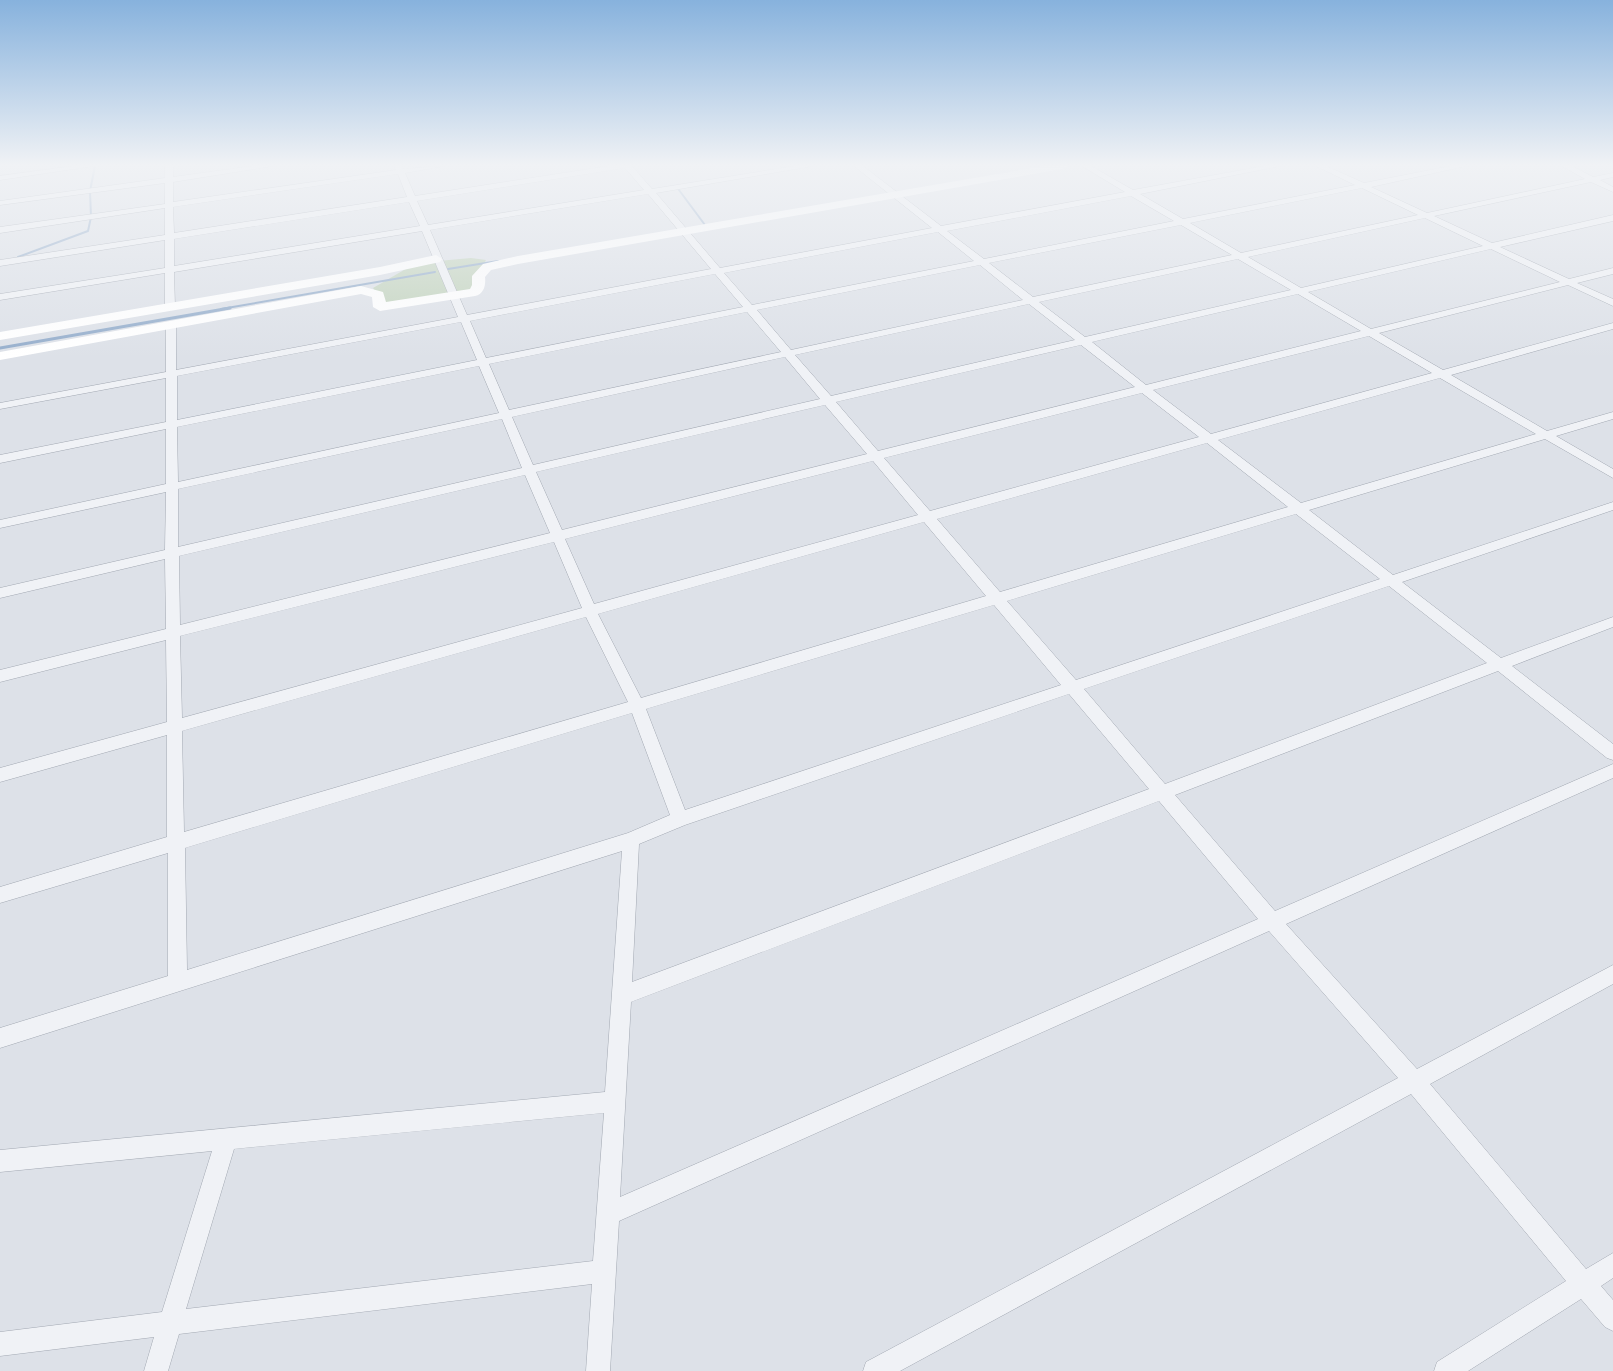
<svg xmlns="http://www.w3.org/2000/svg" width="1613" height="1371" viewBox="0 0 1613 1371" font-family="'Fira Sans Condensed',sans-serif">
	<style>
		.green { fill: #c2d3bd }
		.lines { fill: none; stroke-linecap: round; stroke-linejoin: round }
		.stream-far1 { stroke: #95aecc; stroke-width: 2 }
		.stream { stroke: #95aecc; stroke-width: 3 }
		.street-casing { stroke: #a2a8b2; stroke-width: 1 }
		.street { fill: #f0f2f6; fill-rule: evenodd }
		.secondary { fill: #fff; fill-rule: evenodd }
	</style>
	<rect width="100%" height="100%" fill="#dde1e8"/>
	<path class="green" d="M471,258l15,2 -15,31 -87,13 -11,-16 43,-25z"/>
	<g class="lines">
		<g class="stream-far1">
			<path d="M676,186l29,39"/>
			<path d="M18,257l70,-26 3,-14 -1,-26 5,-25"/>
			<path d="M448,269l50,-8"/>
			<path d="M221,309l214,-37"/>
		</g>
		<path class="stream" d="M0,348l230,-40"/>
		<g class="street-casing">
			<g id="street">
				<path d="M74,166h20l-94,14v-4z"/>
				<path d="M165,166h8v11l80,-11h20l-100,16v20l223,-32 -2,-4h8l1,3 41,-3 -39,7 10,23 194,-30h23l20,23 143,-23h18l-157,27 64,75 212,-40 -78,-62h9l78,60 184,-34 -43,-26h9l42,24 131,-24h16l-140,28 43,25 172,-34 -39,-19h10l38,17 87,-17h15l-95,21 56,26 158,-34 -23,-13h10l21,11 20,-4v4l-13,3 13,7v5l-22,-10 -157,34 58,27 121,-28v6l-113,26 69,32 44,-11v6l-36,9 36,16v7l-45,-21 -189,48 64,37 170,-47v6l-162,46 96,56 66,-19v7l-57,17 57,33v9l-68,-39 -236,71 84,65 220,-73v8l-211,72 99,76 112,-41v10l-101,39 101,78v16l-6,-2 -109,-87 -323,124 100,116 338,-147v14l-327,146 131,145 196,-104v19l-183,100 156,185 27,-16v25l-12,8 12,14v31l-8,-4 -24,-28 -113,72h-34l3,-9 129,-81 -155,-187 -511,277h-37l3,-9 532,-284 -129,-147 -650,290 -9,150h-24l6,-87 -413,50 -11,37h-24l10,-34 -154,19v-24l162,-20 50,-161 -212,21v-22l605,-58 17,-241 -622,197v-20l168,-52v-123l-168,50v-16l167,-50v-102l-167,47v-14l167,-46 -1,-82 -166,42v-12l166,-41 -1,-70 -165,39v-10l165,-38 1,-58 -166,36v-8l166,-36v-55l-166,34v-8l166,-33v-44l-166,31v-6l166,-31v-46l5,-3 5,3v44l282,-53 -36,-86 -248,41 1,35 -5,3 -5,-3v-34l-165,27v-6l165,-26v-28l-165,26v-6l165,-25v-27l-165,25v-6l165,-23v-21l-165,22v-4l165,-23zM625,168l19,22 -216,35 -11,-24zM398,174l9,23 -233,36 -1,-26zM1362,188l56,27 -177,38 -51,-30zM648,194l63,75 -244,46 -37,-85zM1131,196l43,25 -190,38 -37,-28zM409,202l11,24 -246,40v-27zM1425,218l58,28 -182,42 -53,-31zM1181,225l51,30 -199,42 -44,-34zM938,232l36,29 -222,44 -28,-32zM1491,249l69,33 -189,47 -63,-37zM1238,259l53,31 -206,47 -46,-35zM980,265l43,35 -232,50 -34,-40zM715,274l28,33 -257,51 -16,-37zM1298,294l63,37 -215,54 -54,-43zM1029,304l46,36 -244,56 -36,-41zM747,312l34,40 -272,58 -20,-46zM461,322l16,38 -300,60v-44zM1369,336l63,37 -221,61 -58,-44zM1081,345l54,42 -257,64 -42,-49zM785,357l35,42 -287,66 -21,-48zM479,366l20,47 -321,69 -1,-55zM1440,378l96,56 -235,69 -83,-63zM1142,393l57,44 -269,74 -46,-53zM825,405l42,49 -305,76 -26,-58zM502,419l20,49 -344,79v-58zM1207,443l81,64 -288,85 -63,-73zM873,461l45,54 -324,89 -29,-65zM525,475l25,58 -370,92 -1,-69zM1296,514l84,65 -304,101 -69,-79zM924,522l62,74 -345,102 -43,-84zM554,542l28,66 -400,110 -2,-82zM1389,586l98,77 -322,121 -81,-95zM994,605l67,80 -376,125 -39,-101zM586,617l42,85 -444,130 -2,-101zM1069,694l80,95 -517,193 7,-138 46,-19zM632,713l38,102 -42,18 -441,137 -2,-122zM1159,801l99,118 -638,278 11,-195zM604,1113l-11,148 -407,48 48,-160z"/>
			</g>
		</g>
		<use href="#street" class="street"/>
		<g class="secondary">
			<path d="M1044,166h23l-5,3 -544,95 -27,6 -6,7c1,8 -1,17 -10,19l-95,15 -7,-4 -1,-10 -11,-3 -361,66v-8l361,-66 22,6 3,10 84,-13 2,-4v-9l11,-12 35,-8z"/>
			<path d="M436,255l6,4 -2,3 -60,13 -380,65v-8l380,-65z"/>
		</g>
	</g>
	<linearGradient id="sky" x2="0" y2="1"><stop stop-color="#87b2dd"/><stop offset="0.46" stop-color="#f0f2f5"/><stop offset="1" stop-color="#f0f2f5" stop-opacity="0"/></linearGradient>
	<rect width="1613" height="358" fill="url(#sky)"/>
</svg>
